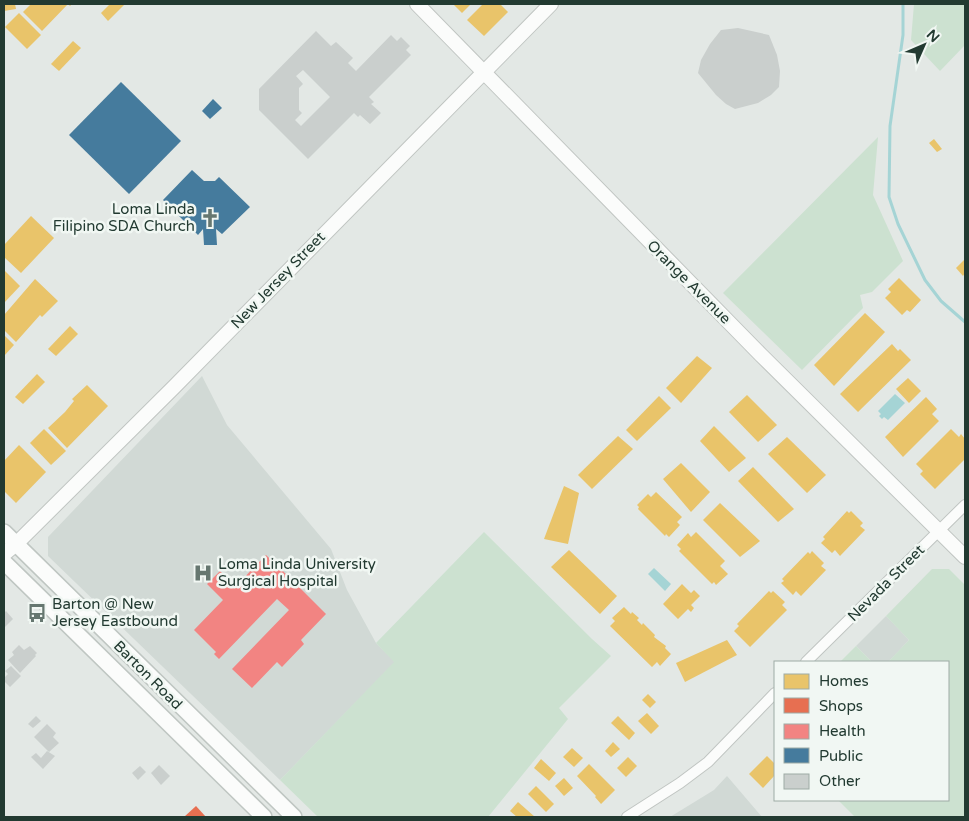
<svg xmlns="http://www.w3.org/2000/svg" width="969" height="821" viewBox="0 0 969 821" font-family="'Varela Round',sans-serif">
	<style>
		.built { fill: #d1d9d5 }
		.green { fill: #cce1d0 }
		.water { fill: #a5d4d5 }
		.homes { fill: #e9c46a }
		.shops { fill: #e76f51 }
		.health { fill: #f28482 }
		.public { fill: #457b9d }
		.lines { fill: none; stroke-linecap: round; stroke-linejoin: round }
		.stream { stroke: #a5d4d5; stroke-width: 3 }
		.building { fill: #cacfcd; fill-rule: evenodd }
		.minor-casing { stroke: #c0c5c2; stroke-width: 12 }
		.tertiary-casing { stroke: #c0c5c2; stroke-width: 16 }
		.secondary-casing { stroke: #bfc6c2; stroke-width: 18 }
		.minor { stroke: #fbfcfb; stroke-width: 10 }
		.tertiary { stroke: #fbfcfb; stroke-width: 14 }
		.secondary { stroke: #fbfcfb; stroke-width: 15 }
		.labels { text-anchor: middle; stroke-width: 5; stroke-linejoin: round; paint-order: stroke }
		.poi-label { font-size: 15px; fill: #223a31; stroke: #f1f7f3; text-anchor: start }
		.street-label { font-size: 15px; fill: #223a31; stroke: #f1f7f3 }
	</style>
	<rect width="100%" height="100%" fill="#e3e8e5"/>
	<g class="built">
		<path d="M202,376l25,49 104,124 16,41 29,53 19,19 -115,118 -232,-224v-19z"/>
		<path d="M886,616l23,24 -21,22h-16l-16,-16z"/>
		<path d="M727,776l35,41h-92l44,-27z"/>
	</g>
	<g class="green">
		<path d="M914,4h51v41l-25,26 -29,-31z"/>
		<path d="M878,137l-5,58 30,66 -31,31 -12,3 3,13 -61,62 -79,-77z"/>
		<path d="M484,532l108,107 19,17 -52,52 9,11 -80,98h-170l-38,-37 114,-118 -18,-19z"/>
		<path d="M932,569h17l16,16v232h-110l-17,-17h110v-138h-60l21,-22 -23,-24z"/>
		<path d="M856,646l16,16h-32z"/>
	</g>
	<g class="water">
		<path d="M895,394l10,9 -17,17 -4,-3 -2,2 -3,-3 2,-2 -3,-3z"/>
		<path d="M654,568l17,16 -6,7 -17,-17z"/>
	</g>
	<g class="homes">
		<path d="M4,4h11l1,5 -12,2z"/>
		<path d="M31,4h41l-2,2 -2,-2 -26,27 -19,-19z"/>
		<path d="M110,4h15l-17,17 -7,-8z"/>
		<path d="M453,4h18l-9,9z"/>
		<path d="M483,4h17l8,8 -24,24 -17,-16z"/>
		<path d="M19,13l22,22 -14,14 -22,-22z"/>
		<path d="M73,41l8,7 -22,23 -8,-7z"/>
		<path d="M934,139l8,10 -5,3 -8,-9z"/>
		<path d="M31,216l23,22 -33,35 -17,-16v-12z"/>
		<path d="M965,259v14l-2,3 -7,-8z"/>
		<path d="M4,270l16,16 -16,17z"/>
		<path d="M899,278l22,22 -11,12 -3,-2 -5,5 -17,-17 6,-6 -3,-3z"/>
		<path d="M35,279l23,22 -16,16 -2,-2 -24,27 -12,-12v-15z"/>
		<path d="M865,313l20,19 -51,54 -20,-21z"/>
		<path d="M70,326l8,8 -22,22 -8,-7z"/>
		<path d="M4,335l10,10 -10,11z"/>
		<path d="M892,344l6,7 2,-2 11,11 -53,52 -18,-18z"/>
		<path d="M697,356l15,12 -31,35 -15,-15z"/>
		<path d="M37,374l8,8 -22,22 -8,-7z"/>
		<path d="M908,378l13,13 -12,12 -13,-14z"/>
		<path d="M87,385l21,21 -41,42 -19,-20 17,-16 9,-11 -2,-2z"/>
		<path d="M747,395l30,30 -19,17 -29,-30z"/>
		<path d="M659,396l12,12 -34,33 -11,-11z"/>
		<path d="M926,397l11,12 -5,5 7,7 -36,36 -18,-20z"/>
		<path d="M714,426l32,32 -17,14 -29,-31z"/>
		<path d="M44,429l22,22 -15,14 -21,-22z"/>
		<path d="M951,429l8,8 2,-3 4,5v20l-30,30 -15,-15 3,-3 -7,-7z"/>
		<path d="M618,436l15,13 -41,40 -14,-14z"/>
		<path d="M787,437l39,38 -19,18 -39,-39z"/>
		<path d="M19,445l27,27 -30,31 -12,-12v-30z"/>
		<path d="M681,463l29,29 -19,20 -28,-33z"/>
		<path d="M753,467l41,42 -16,13 -40,-41z"/>
		<path d="M564,486l15,7 -11,51 -24,-5z"/>
		<path d="M656,492l26,25 -5,5 3,3 -11,12 -3,-3 -1,2 -27,-27 1,-2 -2,-2 11,-11 3,3z"/>
		<path d="M720,503l40,38 -20,16 -37,-37z"/>
		<path d="M847,511l2,2 2,-2 12,12 -3,3 5,4 -25,26 -5,-6 -3,3 -11,-10 4,-4 -2,-2z"/>
		<path d="M696,532l29,29 -5,5 8,8 -12,11 -2,-3 -2,2 -33,-33 2,-2 -4,-4 11,-12 3,4z"/>
		<path d="M569,550l48,46 -17,18 -49,-47z"/>
		<path d="M812,551l12,12 -3,3 5,4 -25,26 -5,-5 -3,4 -12,-12 3,-2 -2,-2 26,-27 2,2z"/>
		<path d="M682,584l9,9 3,-3 6,6 -9,9 3,3 -3,4 -3,-3 -10,10 -15,-15z"/>
		<path d="M769,591l2,2 2,-2 12,11 -3,3 5,5 -37,37 -16,-16 5,-5 -2,-2z"/>
		<path d="M624,607l7,7 1,-2 7,6 -2,2 5,5 1,-2 12,12 -1,2 12,9 -1,2 6,6 -11,12 -3,-4 -5,5 -42,-41 5,-5 -3,-3z"/>
		<path d="M727,640l10,15 -52,27 -9,-19z"/>
		<path d="M648,694l8,8 -6,6 -8,-8z"/>
		<path d="M647,713l12,13 -8,8 -13,-13z"/>
		<path d="M618,716l17,17 -6,7 -18,-17z"/>
		<path d="M613,742l7,7 -9,8 -6,-6z"/>
		<path d="M572,748l11,10 -9,9 -11,-10z"/>
		<path d="M767,756l8,8v11l-12,13 -14,-14z"/>
		<path d="M628,757l9,9 -11,11 -9,-9z"/>
		<path d="M541,759l15,14 -7,8 -15,-13z"/>
		<path d="M589,764l26,26 -14,14 -6,-7 1,-1 -19,-20z"/>
		<path d="M564,778l9,10 -9,8 -9,-10z"/>
		<path d="M536,786l18,18 -8,8 -18,-18z"/>
		<path d="M518,802l17,15h-18l-7,-6z"/>
	</g>
	<path class="shops" d="M196,806l10,11h-22z"/>
	<path class="health" d="M266,555l21,20 1,-1 8,8 -1,1 31,31 -25,26 3,4 -22,23 -5,-5 -25,26 -20,-19 57,-59 -12,-11 -58,60 -5,-5 2,-2 -22,-22 29,-30 -16,-16 13,-13 16,15z"/>
	<g class="public">
		<path d="M121,82l60,59 -52,53 -60,-59z"/>
		<path d="M213,99l9,9 -12,11 -8,-8z"/>
		<path d="M192,170l12,11h11l4,-4 31,30 -28,27 -6,-5 1,16h-13l-1,-16 -5,6 -35,-35z"/>
	</g>
	<g class="lines">
		<path class="stream" d="M903,4v31l-13,91 -1,71 9,27 27,56 16,21 24,21"/>
	</g>
	<g class="building">
		<path d="M738,28l31,7 8,20 3,16 -1,16 -8,8 -13,8 -23,6 -9,-5 -10,-9 -18,-22 3,-13 9,-16 11,-14z"/>
		<path d="M316,31l15,15 5,-4 17,16 -5,5 8,8 35,-36 6,6 4,-4 9,9 -4,4 5,5 -42,42 5,5 -3,2 10,9 -11,11 -10,-9 -2,2 -4,-4 -46,46 -49,-49v-21zM303,70l27,27 -29,29 -6,-6 7,-7 -3,-3v-22l4,-4 -7,-8z"/>
		<path d="M6,611l7,8 -8,8 -1,-14z"/>
		<path d="M19,645l5,5 6,-4 7,7 -2,2 1,1 -16,17 -12,-13 6,-5 -2,-3z"/>
		<path d="M11,666l10,10 -11,11 -6,-6v-3l4,-4 -3,-3z"/>
		<path d="M36,716l5,5 -8,7 -5,-4z"/>
		<path d="M47,724l9,9 -3,4 6,6 -10,9 -15,-15z"/>
		<path d="M47,751l8,5 -12,13 -12,-12 5,-4 5,5z"/>
		<path d="M159,765l11,11 -9,9 -10,-12z"/>
		<path d="M140,766l6,6 -8,8 -6,-7z"/>
	</g>
	<g class="lines">
		<g class="minor-casing">
			<g id="minor">
				<path d="M806,662l159,-157"/>
				<path d="M627,817l53,-34 28,-21 67,-69"/>
			</g>
		</g>
		<g class="tertiary-casing">
			<g id="tertiary">
				<path d="M417,4l344,351 204,202"/>
				<path d="M4,554l12,-10 158,-157 377,-383"/>
			</g>
		</g>
		<g class="secondary-casing">
			<g id="secondary">
				<path d="M4,532l290,285"/>
				<path d="M4,562l260,255"/>
			</g>
		</g>
		<use href="#minor" class="minor"/>
		<use href="#tertiary" class="tertiary"/>
		<use href="#secondary" class="secondary"/>
	</g>
	<defs>
		<g id="church-bare" transform="scale(1.5)"><path d="M-1.2-6h2.4v3.5h3.3v2.4h-3.3V6h-2.4V-.1h-3.3v-2.4h3.3Z" fill="#667770" stroke="#f1f7f3" stroke-width="2.5" paint-order="stroke"/></g>
		<g id="hospital-bare" transform="scale(1.5)"><path d="M-5-5h3v3.5h4V-5h3V5h-3V1.5h-4V5h-3Z" fill="#667770" stroke="#f1f7f3" stroke-width="2.5" paint-order="stroke"/></g>
		<g id="bus-bare" transform="scale(1.5)"><path d="M-5-6H5V4H4V6H2V4H-2V6H-4V4H-5ZM-3.5-4V0h7V-4ZM-3.5 1.2v1.5H-2V1.2ZM2 1.2v1.5H3.5V1.2Z" fill="#667770" stroke="#f1f7f3" stroke-width="2.5" paint-order="stroke"/></g>
	</defs>
	<g fill-rule="evenodd">
		<use href="#church-bare" x="210" y="218"/>
		<use href="#hospital-bare" x="203" y="573"/>
		<use href="#bus-bare" x="37" y="613"/>
	</g>
	<g class="labels">
		<g class="poi-label">
			<text x="195" y="214" text-anchor="end">Loma Linda<tspan x="195" dy="17">Filipino SDA Church</tspan></text>
			<text x="218" y="569">Loma Linda University<tspan x="218" dy="17">Surgical Hospital</tspan></text>
			<text x="52" y="609">Barton @ New<tspan x="52" dy="17">Jersey Eastbound</tspan></text>
		</g>
		<g class="street-label">
			<text transform="translate(278 280) rotate(-46)" y="5">New Jersey Street</text>
			<text transform="translate(689 282) rotate(45)" y="5">Orange Avenue</text>
			<text transform="translate(886 583) rotate(-45)" y="5">Nevada Street</text>
			<text transform="translate(148 675) rotate(45)" y="5">Barton Road</text>
		</g>
	</g>
	<rect width="969" height="821" fill="none" stroke="#223a31" stroke-width="10"/>
	<rect x="774" y="661" width="175" height="140" fill="#f1f7f3" stroke="#9eaba5"/>
	<rect x="784" y="674" width="25" height="15" fill="#e9c46a" stroke="#9eaba5"/>
	<text x="819" y="686" font-size="15" fill="#223a31">Homes</text>
	<rect x="784" y="698" width="25" height="15" fill="#e76f51" stroke="#9eaba5"/>
	<text x="819" y="711" font-size="15" fill="#223a31">Shops</text>
	<rect x="784" y="724" width="25" height="15" fill="#f28482" stroke="#9eaba5"/>
	<text x="819" y="736" font-size="15" fill="#223a31">Health</text>
	<rect x="784" y="748" width="25" height="15" fill="#457b9d" stroke="#9eaba5"/>
	<text x="819" y="761" font-size="15" fill="#223a31">Public</text>
	<rect x="784" y="774" width="25" height="15" fill="#cacfcd" stroke="#9eaba5"/>
	<text x="819" y="786" font-size="15" fill="#223a31">Other</text>
	<g transform="translate(924 45) rotate(45)" stroke="#f1f7f3" stroke-width="4" paint-order="stroke">
	<path d="M0-4L9 19L0 12L-9 19Z" fill="#223a31"/>
	<text y="-8" font-size="14" font-weight="bold" text-anchor="middle" fill="#223a31">N</text>
	</g>
</svg>
